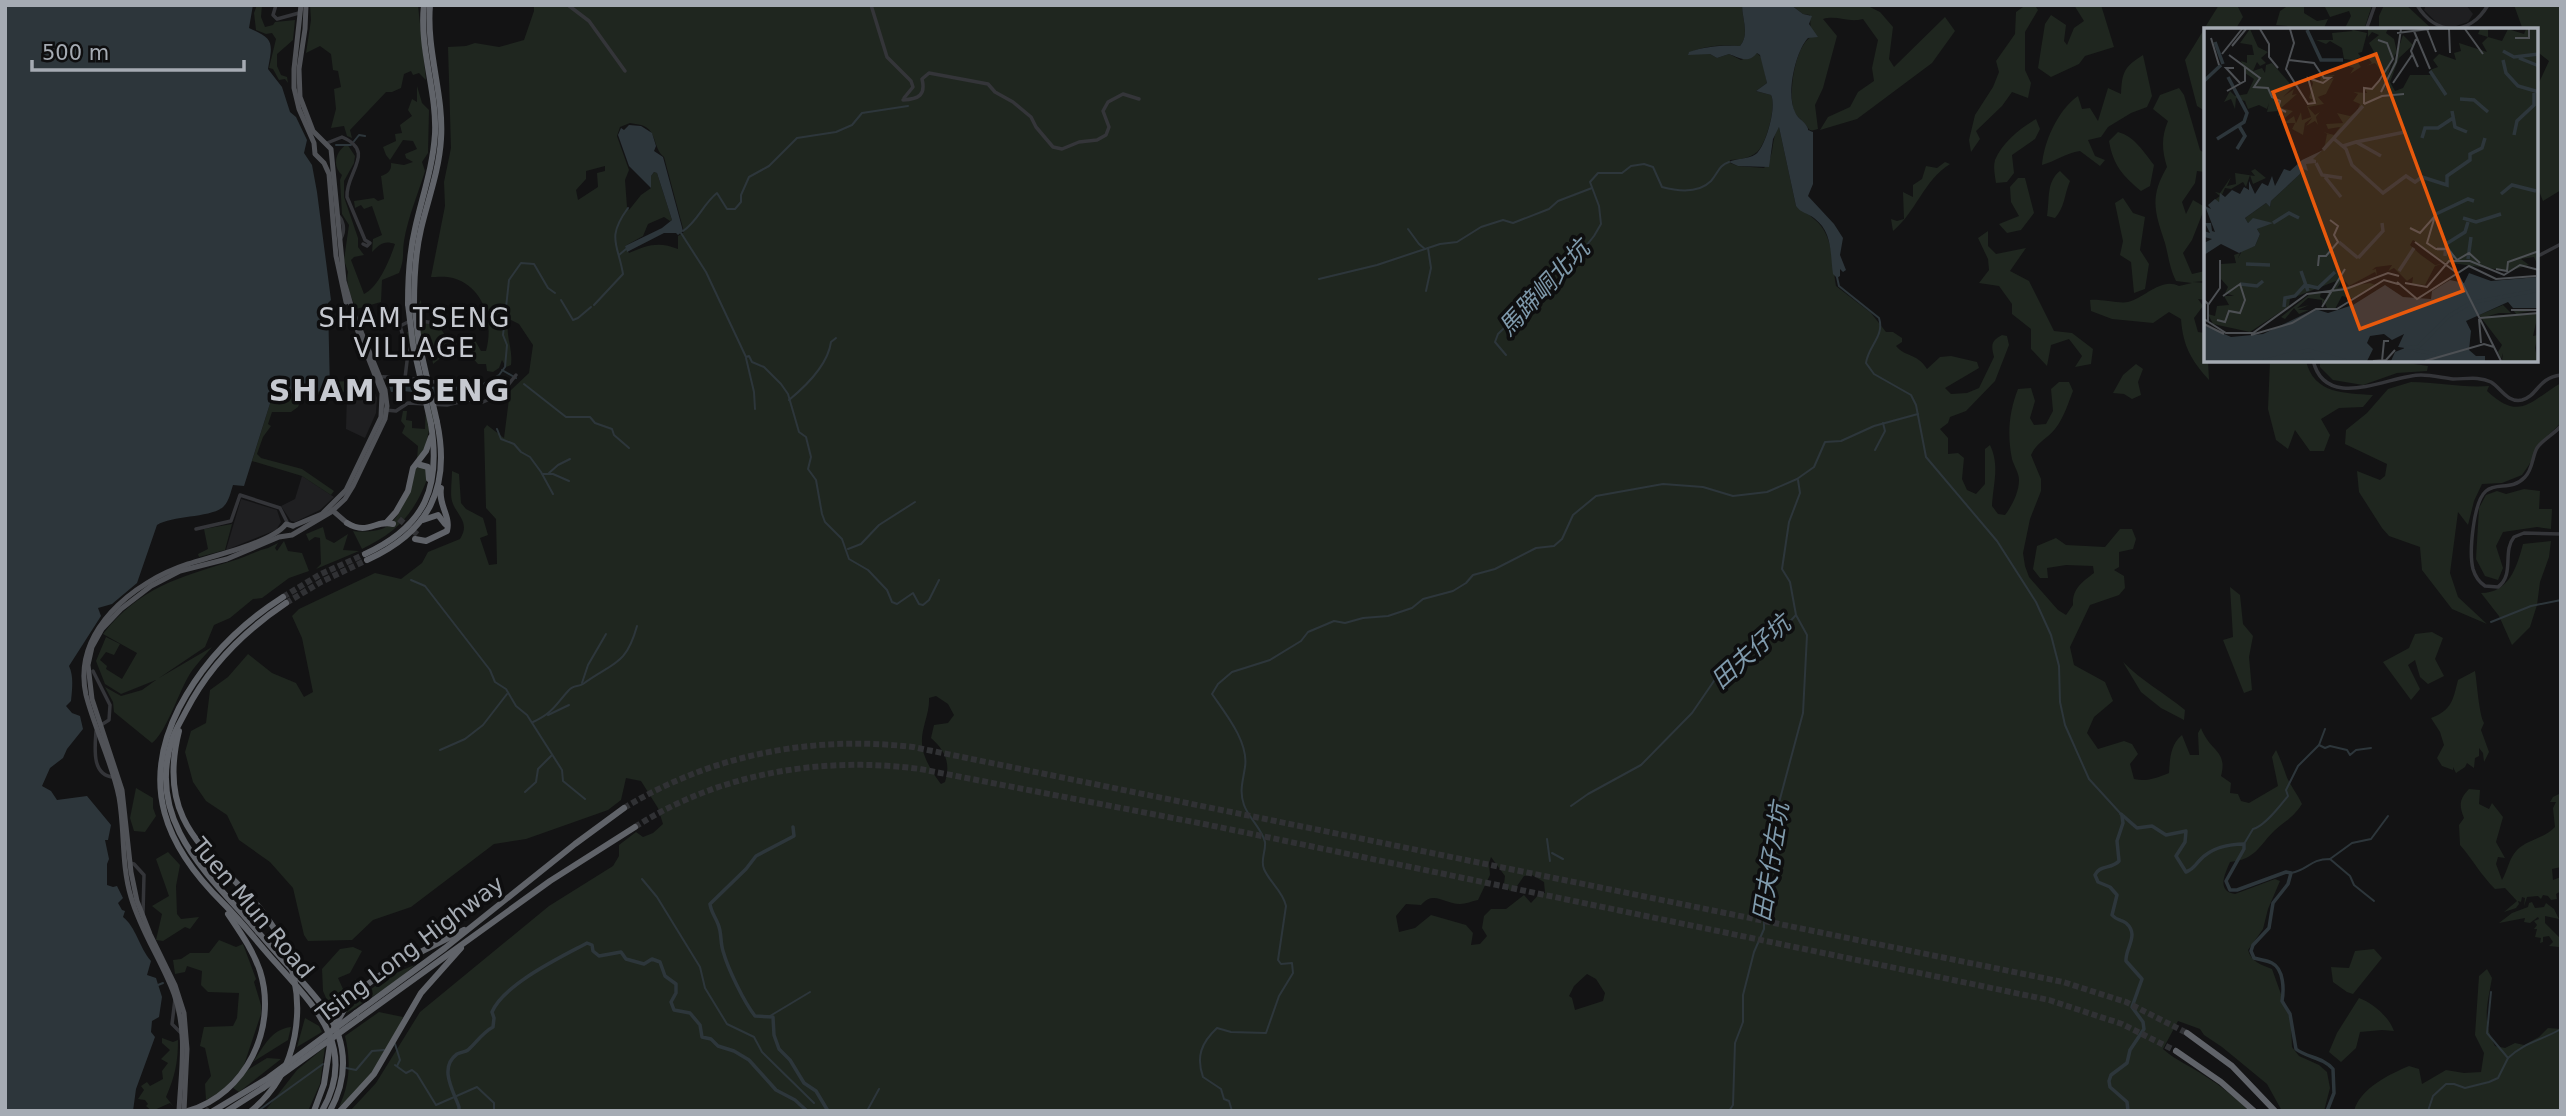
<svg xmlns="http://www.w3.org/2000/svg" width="2566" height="1116" viewBox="0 0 2566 1116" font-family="'DejaVu Sans','Noto Sans TC',sans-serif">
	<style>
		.built { fill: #1f1f21 }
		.green { fill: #1f261f; fill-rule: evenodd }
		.water { fill: #2d363b }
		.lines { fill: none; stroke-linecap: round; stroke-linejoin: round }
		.stream { stroke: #2d363b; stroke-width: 2 }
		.canal { stroke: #2d363b; stroke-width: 3.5 }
		.minor-tunnel { stroke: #303134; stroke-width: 3.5; stroke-dasharray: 3.5 2; stroke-linecap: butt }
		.highway-tunnel { stroke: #303134; stroke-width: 6; stroke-dasharray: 6 3; stroke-linecap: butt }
		.minor { stroke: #343539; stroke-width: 3.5 }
		.major { stroke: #505257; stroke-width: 5 }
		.highway { stroke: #606369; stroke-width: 6 }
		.highway-bridge { stroke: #606369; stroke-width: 6 }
		.labels { text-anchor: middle; stroke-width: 7; stroke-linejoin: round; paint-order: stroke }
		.street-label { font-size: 23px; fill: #a5abb3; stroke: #0e0e0f }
		.water-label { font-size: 24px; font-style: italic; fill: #7f9aac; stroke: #0e0e0f }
		.quarter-label { font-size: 26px; letter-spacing: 2px; fill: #c6c9d0; stroke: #0e0e0f }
		.district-label { font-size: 30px; font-weight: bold; letter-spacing: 2px; fill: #c6c9d0; stroke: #0e0e0f }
		.inset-river { fill: none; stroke: #2d363b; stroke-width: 3.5 }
		.inset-road { fill: none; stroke: #4d5054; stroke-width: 2 }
		.view { fill: #e8590c; fill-opacity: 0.15; stroke: #e8590c; stroke-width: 3.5 }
		.inset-edge { fill: none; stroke: #a5abb3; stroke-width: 3.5 }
	</style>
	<rect width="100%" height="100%" fill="#131314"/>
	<g class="built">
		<path d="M2426,5h40l7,9 -5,8 -18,6 -13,-5 -13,-13z"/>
		<path d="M374,391l3,7 -1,15 -11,25 -19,-9 1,-37z"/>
		<path d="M302,476l32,21 -14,13 -25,12 -4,-1 -10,-15 14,-7z"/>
		<path d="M241,499l36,11 4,12 -5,8 -50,20z"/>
	</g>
	<g class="green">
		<path d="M257,5h5l-1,12 4,10 8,-2 2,-3 20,-2 -2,20 -16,14v12l4,9 6,2 1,6 -3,-4 -6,1 -6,-11 -4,-1 7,-29 -4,-6 -6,1 -10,-4 -2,-17z"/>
		<path d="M310,5h108l8,75 -7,-7 -6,2 -2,-4 -7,3 -3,14 -9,4h-6l-36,38 2,8 -5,-2 -3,-10 -13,2 5,-19 -2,-20 7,-2 -3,-16 -5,-1 -2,-16 -11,-8 -14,7 5,-33z"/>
		<path d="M534,5h1208c0,14 8,29 -2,41 -17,-1 -37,-1 -52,8h22l7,4 12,-4 12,6 16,-7 5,5 5,25 -11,8 15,4c6,10 -5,50 -14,57 -8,7 -17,7 -27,8v3l8,3 26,2c12,-12 6,-29 15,-41l17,79c6,5 13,8 18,13 20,15 18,45 22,67l35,27 15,19h7l9,6v4l-6,4c10,12 20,6 31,23l13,-12 11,-1 26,6 2,6 -34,20 6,6 16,-1 12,-5 15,-31c-3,-12 -3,-16 8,-22l5,1 2,9 -14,36 -29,30 -16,6 -2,6 -8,6 8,9v16l10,-1 6,5 -2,21 5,11 9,4 9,-10v-35l5,-4c10,21 3,39 2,61l6,8 7,1c7,-9 14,-23 14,-35 0,-7 -5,-14 -7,-21 -5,-25 -3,-47 6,-70l13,-1 4,13 -5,17 4,7 12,-1 7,-13 -2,-22 8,-7h10l4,9c-5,12 -9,27 -18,38 -8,10 -18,13 -24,26l10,24v12l-11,28 -7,34 2,13 4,11 29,33 8,5 7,-10c-1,-16 9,-23 21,-32l-1,-7 -27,-1 -19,3 1,10h-8l-7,-9 4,-23 19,-8 10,7 39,2 15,-18h12l4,10 -3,10 -14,3v15l-5,3 10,6 1,12 -6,7 -29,10 -20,42 4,18 31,17 8,19 -19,16 -7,16 11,16 26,-8 8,3 6,10 -8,10 4,15c13,3 22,-1 35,-6 1,-14 1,-28 13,-38l8,20h9l-1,-22 3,-5c9,24 27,22 20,48l10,7 -1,10 8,1 3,7 8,2 29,-17 -6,-29 4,-7c4,8 6,14 9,22 3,11 12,21 17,32 -10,15 -16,16 -28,27 -16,16 -18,28 -44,31 -5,12 -14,29 5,32l40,-15 5,2 -12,28 -5,20 -15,21c3,12 14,15 24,19l19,53 1,25 7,9 20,9 8,7 3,16 -6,23h-42l-15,-27 -45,-37 -18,-12 -4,-6 -22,-8 -15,28c15,13 26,16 42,27 16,10 31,22 45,35h-1900l26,-28 44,-71 129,-106 64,-40 6,-10v-11l17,-13 7,5 10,-4 10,-9 -5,-16 -17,-27 -15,-3 -5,22 -13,10 -82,29 -32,5 -83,63 -38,13 -21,20 -44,1 -4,-6 -11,-47 -23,-26 -31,-22 -12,-25 -21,-14 -13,-19 -8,-30 6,-21 15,-8 4,-33 18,-13 20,-23 24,19 24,10 8,14 9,-5 -11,-54 -10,-22 7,-7 76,-36 26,6 21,-16 6,-11 32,-13c11,-17 -4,-24 -8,-38 -2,-8 0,-21 0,-30l7,3 2,29 5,6 17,9 5,17 -8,3 9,27 8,-1 -1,-45 -10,-11 -2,-79 3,-4 17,13 6,-47 19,-18 4,-28 -14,-21 -8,-4 -3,2c-2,16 5,27 3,43l-5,2 -4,-7 -3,8 -6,4 -6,-1 -1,-7h-8l-10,-11 -8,3 -12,-4 -15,12 -4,-29 -5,-2 1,8 -15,4 -3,-13 14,-3 -3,-24 3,-5 2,22 16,4 10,15h13l10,-6 9,16h5c8,-29 -2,-64 -33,-73 -7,-2 -16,-1 -22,-1l14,-71 -1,-24 7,-34 -3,-101 18,-1 9,-3 24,4 25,-7 10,-29zM630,123c3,1 8,1 11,2 16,4 12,24 23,32l20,75 -6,4v13c-19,-8 -31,-4 -49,4l-4,-7 18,-10 5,-12 16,-7 6,4 2,-1 -15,-47 -3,-1 -3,4v12l-10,7 -12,15 -2,-3 -2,-27 4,-10 -12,-34 3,-9zM605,166v5l-8,2 1,14 -20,13 -2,-10 10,-11v-8zM936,696l12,8 6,11 -6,8 -14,2 -3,13c14,12 20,25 14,44l-4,2c-8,-10 -19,-28 -19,-41 -1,-15 8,-30 7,-45zM1491,857l14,19 -1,8 6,7 5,-2 9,-13 8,-1 12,7 1,11h-5l-9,10 -7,-8 -18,14h-15l-7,7 -2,12 5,8 -7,8 -9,1 2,-12 -7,-8 -35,-10 -16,13 -16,4 -3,-16 10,-12 15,1c13,-15 23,-1 39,-1 6,0 12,-3 18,-4l12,-25 -1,-12zM1587,974l9,5 9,14 -2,8 -28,9 -3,-12 -3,-2 5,-10z"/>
		<path d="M1791,5h75l14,7 13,15 -4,32 5,8 51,-50 10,14 -23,32 -75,56 -37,11 8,-13 22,-10 8,-15 16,-11 -2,-13 6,-28 -15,-21c-15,4 -25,-4 -40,0l14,17 -14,52 -8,17 3,24c-9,3 -8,1 -13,-5 -4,-5 -9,-8 -11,-13 -6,-18 1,-65 17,-74l-1,-22 -7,-1z"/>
		<path d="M2074,5h27l13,42 -29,9 -6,8 -28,13 -13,-9 7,-44 6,-9 15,10 -2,16 3,4 7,-17 10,-7z"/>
		<path d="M2219,5h18l6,12 -8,13h-29l-1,81 -8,-5 -12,-46c12,-18 22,-37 34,-55z"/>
		<path d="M2289,5h15v8l13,8 11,-2 -5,11h-33l-3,-4 -11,-1 4,-14z"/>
		<path d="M2324,5h48l-8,25h-20l7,-14 -2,-5 -19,6z"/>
		<path d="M2384,5h22l27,25h-54v-14z"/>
		<path d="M2514,5h47v185l-18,11 -7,-17v-95l13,-28 -13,-10v-21h-13z"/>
		<path d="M2023,7h13l2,3 -13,22v38l6,13 -3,15 -16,-6 -10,14 -26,25 4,8 -9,13 -2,-12 6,-25 18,-28 6,-15 -3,-11 19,-27 1,-22z"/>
		<path d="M2143,55l9,41 -5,11 -16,6 -23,14 -7,10 -13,3 7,16 10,4 -5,6 -20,-15c-14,2 -24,10 -38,14 2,-24 16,-55 36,-69l4,13 8,-1 8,13 10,-33 13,6c1,-22 3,-27 22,-39z"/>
		<path d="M417,86l5,17 7,7 -1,43 -6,9 3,9c-7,23 -17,46 -21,70 -2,13 1,17 -5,32l-17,7 -1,22 -25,7c-4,-11 -11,-25 -8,-37l-4,-12 5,-35 -7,-11 -2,-34 2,-5c-10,-9 -7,-23 5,-31l8,12 -1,7 -10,18v16l14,41v9l6,8 -10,2 -3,3 13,34c15,-7 26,-35 31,-50 -11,-4 -15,0 -23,8l1,-13 9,-4 -10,-29 -8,3 -3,-4 -6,3 -1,-7 20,-3 4,3 6,-2 -3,-23c7,-2 11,-6 10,-13l13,2 9,-3 -7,-4 -1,-4 12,-5 -4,-8 -10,-1 -13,20 -4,-5 -3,-8 13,-6 -1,-7 7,-1 -2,-8 12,-9 -4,-6 4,-11 5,3z"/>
		<path d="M2179,88l5,7 16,55 5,4v18l-8,-1 -2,12 -13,19 4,12 7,-14 12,7 -13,33 -9,13 9,21 13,-3v10l-12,1 13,1 -1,17 -7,-1 5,7 -9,12 4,14 7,1 1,27 2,1 1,19c-18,-20 -26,-34 -28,-61l-12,-7 -16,11 -41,-4 -21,-8 -1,-11c11,-1 30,4 38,2 17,-4 33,-25 51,-16l13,-3 -16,-2c-7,-15 -7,-23 -11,-38 -10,-31 -16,-45 2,-76 -5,-16 -6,-30 1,-46l-15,-12 7,-14z"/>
		<path d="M2036,119l4,10 -5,10 -23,16 2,18 -7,9 -11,1c-1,-7 -3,-16 -1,-23 7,-17 25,-32 41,-41z"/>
		<path d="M2118,132c16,4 26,20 36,33l-4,21 -9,5c-18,-15 -28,-26 -32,-50z"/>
		<path d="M1945,162l5,2c-26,16 -34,48 -57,67l-2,-12 6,2 7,-2 -1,-27 10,5v-12l9,-6 4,-13 11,2z"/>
		<path d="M2060,171l10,10c-6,14 -5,26 -15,37l-8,-2c3,-18 -1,-34 13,-45z"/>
		<path d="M2018,178h7l9,35 -13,17 -14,3 -8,-9 20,-8 -8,-14 -1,-15z"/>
		<path d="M2123,198l10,15 12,4 -5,33 9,14 -4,25 -11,4 -3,-31 -11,-7 3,-14 -8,-38z"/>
		<path d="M1988,231v15l8,8 30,-6 -16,23 19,10 25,50 18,2 21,16 -2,15 -16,3 7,-11 -13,-17 -18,6 -4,21 -16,-17v-20l-19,-15v-10l-13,-18 -20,-3 10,-13 -1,-11 -10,-21z"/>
		<path d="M2320,360h67l41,6 -1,5 -30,2 -34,12 -30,-5 -13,-13z"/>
		<path d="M2270,361h36c8,33 38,32 67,34l-10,12 -24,1 -18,11 9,16 -6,16h-14l-15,-21 -7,19 -12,-9 -8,-31z"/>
		<path d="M2136,364l7,5 -5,13 3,13 -9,4 -8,-5 -11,-1 10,-18z"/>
		<path d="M369,380l5,11 -42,1 -6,2 2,7 -6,2 -6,-2 3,-6h-20l2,5 -3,7 -7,5h-19l-4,12 3,2 -8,11 -6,17 4,4 41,11 32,22 -3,4 -29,-19 -50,-15 21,-67 57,-4 -1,-8z"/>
		<path d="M2411,382c26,0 52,6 78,4l-2,5c33,31 43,10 74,-8v40l-21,20 -7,16 -11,16 -20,8 -20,1 -8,17 -6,24 -10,-13 -8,61 8,24 29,27 -35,-15 -30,-39 -2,-23 -31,-11 -7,-8 -23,-36 -2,-21 23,9 5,-4 2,-12 -42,-20 1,-14 21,-17 21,-24z"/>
		<path d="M426,406h5l4,18 -5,2 -6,26 -7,8 1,-14 -16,-13 3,-7 -4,-5 2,-10h4l-1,9 6,1v7l13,1z"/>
		<path d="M421,466l4,1 4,7c-14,39 -30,57 -67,75l-9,-18c10,1 24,1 33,-4 14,-7 28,-44 29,-58z"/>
		<path d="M2524,489l16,2 -1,18h13l-1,20 -14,-2 -34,5 -7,14 7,22 -5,12 -13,-4 -9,-17 3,-51 7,-13 11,-4 9,3z"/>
		<path d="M232,524l-7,26 -26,7 -1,-3 10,-5 -4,-20z"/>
		<path d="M323,527l3,12 8,4 14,-9 -5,16 16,1 -43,18 5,-5 -1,-26 -5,-1 -6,4 -3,-7z"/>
		<path d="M284,541l4,10 14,2 7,18 -20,7 -27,20 -9,1 -23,19 -16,7 -9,22 -46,31 53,-31c-8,10 -19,20 -25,32 -9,16 -22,55 -35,64l-38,-31 -1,-10 -8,-15 16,9 21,-6 14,-10 -35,14 -16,-10 -9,-23 10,-24 14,7 -6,11 -8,-3 -6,8 7,6 -1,3 16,10 15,-26 -34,-19c37,-47 75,-56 129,-73 13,-4 24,-10 36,-13l10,-5 -3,5 2,3z"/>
		<path d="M2551,541l-2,16 -9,25 -3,23 -7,22 -18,18 -13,-29 -18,-23c28,0 36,-26 42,-49z"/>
		<path d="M2230,587l10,8 3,29 10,12 -4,21 3,33 -8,3 -21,-53 10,-3z"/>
		<path d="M2432,632l11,6 -8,21 9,17 -16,8 -8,-7 -5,-17 -7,5 12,24 -9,11 -28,-38 26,-14 6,-14z"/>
		<path d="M2123,662c19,19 41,31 62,48l-1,10 -23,-12 -20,-16z"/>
		<path d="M2475,671c2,12 4,43 9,52l-3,7 8,22 -5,10 -1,-9 -4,-5v8l-4,2 -1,10 -7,-5 -2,4 -9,6 -3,-6v3l-11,-4 -5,-8 7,-13 -4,-13 -9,-14c21,-8 22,-18 27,-38z"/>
		<path d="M136,788l17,10v10l3,8 -11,16 -11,-1 -4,-13z"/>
		<path d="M2469,789l11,1 -1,14 10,5 3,-6 11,14 -7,25 9,16 -7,-1 -2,7 6,16c6,-10 7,-22 15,-30 11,-11 28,-12 38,-23l-2,-19 3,-6h-6l3,-5 8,-4v74l-9,2 1,11 8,-3v14l-5,3 1,5 -6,1 -3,-4 -5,-1 -2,4 -3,-3 -11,1 -3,9 1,-8 -3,-1 -1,5 -3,-1 1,3 -3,4 -12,4 13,-11 -12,-13 -10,1c-14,-14 -22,-29 -35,-44l-1,-20 5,-7c-5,-12 -5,-19 5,-29z"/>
		<path d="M168,852l12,13 -4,21 1,28 4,5 18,-2 -9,12 -5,-2 -22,14 -7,-1 6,-26 -10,-8 17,-10 -13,-37z"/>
		<path d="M2532,902l3,6 9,-1 2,-4 8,6 5,10 -14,-3v7l15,15 -1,9 -10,-1 4,-4 -4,-6 -6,1v5l-3,1 1,-5 -6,-1 2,-8h-3l3,-4 -3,-4 5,-2 -1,-2 -8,6 -6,-1 1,-4 -26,5 13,-10 16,-6 1,-4z"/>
		<path d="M219,940l17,7 7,-3 13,35 -2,3 7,23v9l-18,54 -21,23 -16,9 -1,-16 6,-8 -6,-28 -5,-2 4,-19 29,-1 4,-8 2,-25 -31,-1 -7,-7 1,-14 -15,-5 -2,6 -10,2 -2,-14 8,-1 9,-6h19z"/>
		<path d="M353,947l9,4 -12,22 -12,5 5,11 -3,9 7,-2 9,-17 1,10 -23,27 -11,-25 -1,-22 18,-20z"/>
		<path d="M2374,949l8,9 -29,36 -6,-2 -14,-10 -2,-15 18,1 6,-17z"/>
		<path d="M415,965l-21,18 -49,31c21,-23 40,-38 70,-49z"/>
		<path d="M2487,969l5,9c-5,28 -10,43 3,68l10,2 10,-5 9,2 15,-8 9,-9 13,1v82h-207c6,-23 36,-37 55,-45l10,3 3,15 24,-14 18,3 17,-1 3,-19 -9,-18 4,-59z"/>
		<path d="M2359,998c14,5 30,19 35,33l-12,-1 -22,2 -4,16 -15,14 -12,-10 8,-19z"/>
		<path d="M379,1012l24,5c-13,35 -35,67 -64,90 11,-23 12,-46 6,-71z"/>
		<path d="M305,1018l14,8 3,6 -25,15z"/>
		<path d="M291,1027l-3,13 -35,22c10,-14 18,-33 38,-35z"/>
		<path d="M162,1038l11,4 5,-2c0,23 -3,36 -12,57l8,10 -4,-4 -18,8 -6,-5 2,-2 -3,-4 -7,-1 6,-9 -3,-4 6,-4 3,4 13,-7 -1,-8 6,-8 -7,-4 9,-9 -8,-7z"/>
		<path d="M325,1047l-5,37 -12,27h-43l32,-41z"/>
		<path d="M267,1058l14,1 -42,33 -6,-4 13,-17z"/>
	</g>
	<g class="water">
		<path d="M5,5h248l-4,23c25,11 24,14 19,41l14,18 8,25 6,5 11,23 -3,13 8,12 5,27 14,108 -3,3 2,88 -57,3 -29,92 -11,-1c-2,6 -4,16 -9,21 -11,12 -51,9 -67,19l-20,58 -25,21 -14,4 3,8 -32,50c5,10 3,24 2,35l-5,5 6,7 8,3 3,13 -16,20 -4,9 -13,10 -8,18 9,5 6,9 30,-4 24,29 -3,15h-3l4,19 -2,5v21l6,2 4,-1 6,12 -5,5 4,7 3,1 -2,6c13,10 16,30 28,44l-4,14 9,3 6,19 -3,20 -7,4 -1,11 4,5 -19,52 -3,22h-128z"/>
		<path d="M1742,5h49l12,9 9,2 -3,8 9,13 -10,1c-13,14 -22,57 -13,74 2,6 8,8 11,13 5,7 -2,3 7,7v52l-5,12 26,28 9,14 -3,17 6,15 -3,2 -3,-3v7l-3,2 -4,-4c-3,-20 0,-42 -19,-56 -7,-5 -13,-5 -18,-12l-17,-79 -6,12 -4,28 -31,-1 -9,-4c7,-4 18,-2 27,-8 10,-8 21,-48 15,-59l-15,-4 11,-8 -7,-28 -3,-2c-9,11 -17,5 -28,1l-12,4 -7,-4 -22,1 1,-3c17,-6 34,-7 51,-6 10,-12 2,-27 2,-41z"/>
		<path d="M629,125l12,1 11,7 4,13 -2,5 9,6 20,74 -5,4 -2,-2h-12l-37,19 -2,-6 37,-18 10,-8 -15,-47 -3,-1 -3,4v12l-22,-22 -11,-31 3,-7 3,2z"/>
		<path d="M404,381l31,6h22v3l-16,2 -1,3 -37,-4 -12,1 -3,-10z"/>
	</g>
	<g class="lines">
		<g class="stream">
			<path d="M336,145h15l8,-10 6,1"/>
			<path d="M1408,229l11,15 6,5"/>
			<path d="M683,231c15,-10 20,-27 34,-38l10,16h8l6,-7v-7l8,-18 20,-11 28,-28 39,-6 16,-7 10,-12 46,-7"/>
			<path d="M681,233l25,39 40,85 3,-1 3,6 12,5 17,17 7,10 11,38 7,5 5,20 -3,12 8,11 6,34 3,8 17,17 7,20 19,11 19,20 5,12 5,2 16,-11 6,11 4,1 6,-5 10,-20"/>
			<path d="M619,255l7,-6"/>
			<path d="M1837,277l2,9 40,32c6,18 -11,28 -13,45l8,11 37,21 5,10 10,52 71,84 39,61 15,33 8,31 1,36 5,23 24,54 32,35"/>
			<path d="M1319,279l58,-14 63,-21 17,-2 24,-15 22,-7 10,3 36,-14 9,-8 34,-13"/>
			<path d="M1426,291l5,-23 -3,-20"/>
			<path d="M561,300l12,20 5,-2 13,-11"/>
			<path d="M594,305l29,-31c-5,-30 -17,-36 5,-66"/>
			<path d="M1506,355l-11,-13 3,-8 30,-29 21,-29 33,-25 12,-15 7,-12 -2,-18 -9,-24 8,-9h24l9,-7 13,-2 9,3 9,20c15,4 36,7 49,-6 7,-8 8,-16 18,-19"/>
			<path d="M746,358l8,34 1,17"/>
			<path d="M502,370l14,8"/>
			<path d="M524,384l42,33h24l5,6 17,6 2,6 15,13"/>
			<path d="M455,388l28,-4 16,-9 6,-8 2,-22 -4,-10 6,-55 12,-17 13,1 14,24 7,5"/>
			<path d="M789,400c17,-14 39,-36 42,-58l5,-4"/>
			<path d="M497,429l4,10 13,5 7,8 9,5 11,15 12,22"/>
			<path d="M1875,450l10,-19 -2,-8"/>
			<path d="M549,473l9,-8 12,-6"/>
			<path d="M543,474h10l16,7"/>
			<path d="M848,549l13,-5 18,-19 36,-23"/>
			<path d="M411,580l14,6 65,84 5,12 11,7 10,17 11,9 35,55 1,11 22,18"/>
			<path d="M2491,622l40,-16 30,-6"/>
			<path d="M582,683l6,-18 18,-31"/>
			<path d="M548,715l21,-10"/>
			<path d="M533,722c21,-10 22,-17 36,-32 4,-5 9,-3 14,-6 30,-22 43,-18 54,-58"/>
			<path d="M2319,745l6,3 5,-2 17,4 3,5 6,-5 15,-2"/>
			<path d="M440,750l25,-11 18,-14 24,-31"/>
			<path d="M525,792l11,-10 2,-13 14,-14"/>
			<path d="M1571,806l17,-12 53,-29 51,-52 24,-35 28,-23 37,-24 15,-16 -6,-33 -8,-13 7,-47 11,-29 -2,-13"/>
			<path d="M1547,839l3,22"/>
			<path d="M2244,844l9,-15c11,-2 27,-23 35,-33l-2,-6 12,-24 21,-21 6,-16"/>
			<path d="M1552,853l11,6"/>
			<path d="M2330,859l22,-16 19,-4 17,-23"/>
			<path d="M2291,873c18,-3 18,-14 39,-14l20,17 4,9 20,16"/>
			<path d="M642,879l15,18 43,70 5,21 22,36 27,13 8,15 52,51"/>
			<path d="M158,985l5,-2"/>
			<path d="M770,1016l40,-24"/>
			<path d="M395,1044l5,16 -3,6"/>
			<path d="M2508,1058c15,-15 34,-18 53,-29"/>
			<path d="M395,1065l11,8 6,-3 5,4 19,31 41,-18 17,16v8"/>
			<path d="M346,1068l10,2 16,-19 12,-1"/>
			<path d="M258,1111l65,-47"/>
			<path d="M867,1111l12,-22"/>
			<path d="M1232,1111l-3,-10 -5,-2 -3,-10 -18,-12c-7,-20 -2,-34 14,-49l14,4 35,1 13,-37 14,-23 -1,-10 -11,1 -3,-4 8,-54c-3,-15 -16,-23 -22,-37 -4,-9 2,-17 1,-27 -3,-13 -17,-25 -21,-37 -5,-14 -1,-24 1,-38 4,-25 -20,-54 -33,-73l6,-10 14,-12 38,-12 31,-19 7,-9 26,-11 11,2 18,-5 25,-2 24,-8 11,-9 30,-8 13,-8 7,-8 22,-6 41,-21 18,-2 8,-7 11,-24 23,-19 67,-12 40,3 30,9 34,-4 30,-13 17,-12 11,-25 16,-1 33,-15 44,-12"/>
			<path d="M1729,1111l4,-6 2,-62 8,-21v-27l11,-43 10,-23v-20l5,-10v-21l8,-35v-33l26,-97 4,-78 -11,-20"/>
			<path d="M2428,1111l5,-15 13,-12h8l11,4 24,-6 9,-4 10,-20 -21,-25 4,-41"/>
		</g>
		<g class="canal">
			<path d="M2121,814l16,14 15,-2 14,9 20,-4 -1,11 -9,14 10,16c8,-3 8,-6 14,-12 11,-12 29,-16 44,-16v5l-18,32 4,9h7l49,-18 5,1 -3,11 -15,19 -4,25 -16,17 -2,6 3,7c6,2 12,2 18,5 12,6 12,27 10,38l8,13 6,35c11,9 27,8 37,20l1,24 -7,18"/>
			<path d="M2122,816l1,7 -6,18 2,20c-7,8 -20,4 -24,14l3,7 12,5 7,8 -5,20c5,6 9,4 14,8 14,12 -1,25 0,38l16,18 -10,28 11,15 1,7 -14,21 -3,13 -16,12 -2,6 1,6 17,15 1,9"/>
			<path d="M793,827l1,9 -38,20 -10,13 -36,35c1,8 5,12 8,20 4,9 2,18 5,27 5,18 21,51 32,65l18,1 1,18 5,14 11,11 14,23 12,8 12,20"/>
			<path d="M459,1111v-4c-5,-15 -21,-39 -2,-53 4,-2 8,-2 11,-4 9,-8 14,-17 25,-23l1,-9 -2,-6c12,-28 69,-55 95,-69l5,2 1,6 6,5 22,-4 5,7 18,5 8,-5 8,3 5,14 11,8v9l-5,9 3,8 16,3 10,12 2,12 9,2 7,7 16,5 15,9 27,30 19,10 12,11"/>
		</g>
		<path class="minor-tunnel" d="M431,315l8,3"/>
		<g class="highway-tunnel">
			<path d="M399,519l19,16"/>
			<path d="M283,597l36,-22 46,-21"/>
			<path d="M286,603l35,-21 46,-22"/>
			<path d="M624,808c87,-53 188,-73 289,-61l1150,235 63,20 61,31"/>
			<path d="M635,827c84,-54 187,-71 285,-58l289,56 840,175 73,24 54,27"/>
		</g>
		<g class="minor">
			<path d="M276,5l-3,10 4,4 22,-6"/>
			<path d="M568,5l21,16 36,50"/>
			<path d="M871,5l16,52 24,24 2,6 -9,11"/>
			<path d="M2417,5c19,31 52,32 71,0"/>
			<path d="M2366,30l9,-25"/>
			<path d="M903,100c16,-1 23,-5 19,-21l7,-6 59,11 7,8 18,10 18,15 5,10 17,20 9,2 17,-7 18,-2 9,-5 3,-8 -6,-16 5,-9 15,-8 16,5"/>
			<path d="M327,143l15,-6c35,15 3,36 5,60l18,43 5,3 -3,3 -4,-2"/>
			<path d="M339,216c5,6 6,16 2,22"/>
			<path d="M2536,257l25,-13"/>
			<path d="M417,320l21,4 3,-3 -2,-3"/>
			<path d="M2313,360c12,53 77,15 108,15 11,0 22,3 32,4 13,0 26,-3 38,3 10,6 16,21 31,18 16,-4 15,-22 39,-25"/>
			<path d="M378,378c9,-5 19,5 27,0l3,-25 -8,-27 10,-5"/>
			<path d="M404,379h15"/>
			<path d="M427,381l8,1"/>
			<path d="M385,410l11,1 12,-8 39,2 21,-5 15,2 18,-8 15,-19"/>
			<path d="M2561,426c-7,8 -19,14 -24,22 -5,9 -4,21 -12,29 -13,14 -28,5 -39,14 -13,11 -17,62 -13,78 2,7 6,13 12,17l13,1c17,-13 4,-35 16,-50l10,-4 37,1"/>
			<path d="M196,529l35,-8 9,-26 40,13 8,16"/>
			<path d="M93,671l17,34 -1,15 -8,5"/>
			<path d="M96,731c-1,16 -5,45 18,46"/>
			<path d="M130,863l4,1 10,11 -1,39"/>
			<path d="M175,999l-3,25 9,9"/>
			<path d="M207,1109l2,2"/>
		</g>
		<g class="major">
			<path d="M301,5l-7,64v19l5,21 15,34 1,11 9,9 5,11 7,82 10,46"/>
			<path d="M332,510l15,13"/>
			<path d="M293,526l29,-12 24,-24 35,-73 1,-24 -27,-69"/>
			<path d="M179,1111c2,-40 9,-78 -5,-117 -12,-33 -33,-62 -43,-97 -10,-33 -6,-67 -12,-100 -7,-35 -24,-67 -33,-102 -14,-64 47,-113 102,-131 24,-8 84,-21 98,-40l7,2"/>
			<path d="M184,1111l3,-62 -3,-36 -9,-28 -25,-51 -13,-33 -6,-29 -9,-82 -30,-91 -4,-34 4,-18 10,-18 19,-20 30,-23 29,-15 47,-12 52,-22 13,-2 39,-23 14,-13 8,-13 32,-67 2,-13 -2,-16 -32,-78 -9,-31 -13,-132 -18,-18 -13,-34 -1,-28 6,-40 1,-24"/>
		</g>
		<g class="highway">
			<path d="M408,304c0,-25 1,-50 7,-75 7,-32 18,-62 20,-95 2,-43 -16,-85 -11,-129"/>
			<path d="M414,304c0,-25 1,-50 7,-75 7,-30 18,-58 20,-90 3,-45 -15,-88 -11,-134"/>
			<path d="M417,464l11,3 1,12"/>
			<path d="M423,520l15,-5 7,9"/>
			<path d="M347,523c21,13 29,-4 46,1"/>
			<path d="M386,523l10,-11 12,-21 5,-23 13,-17 5,-14"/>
			<path d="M415,539l11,2 21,-10c4,-15 -9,-26 -6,-43"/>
			<path d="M365,554c61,-28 76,-67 66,-130"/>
			<path d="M367,560c62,-28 84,-72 70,-138"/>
			<path d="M283,597c-44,28 -80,65 -104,111 -39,77 -14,138 44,195 19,19 35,40 53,60 40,45 82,85 46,148"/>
			<path d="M286,603c-42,28 -77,63 -100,108 -5,10 -11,19 -14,29 -23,71 22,121 66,169 18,20 35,41 53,60 17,20 38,40 47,65 9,26 5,53 -8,77"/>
			<path d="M179,731c-30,119 68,131 106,218"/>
			<path d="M347,1004c27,-33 79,-54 117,-74"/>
			<path d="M356,1013l89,-65 130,-104 49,-36"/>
			<path d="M360,1018l190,-137 85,-54"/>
			<path d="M2187,1033l45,33 43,45"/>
			<path d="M2176,1051l45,31 33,29"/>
			<path d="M188,1111c58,-17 90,-83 72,-140 -7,-21 -20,-39 -32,-57"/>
			<path d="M227,1111l36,-23"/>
			<path d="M340,1111l34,-37 47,-81 40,-45"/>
		</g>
		<g class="highway-bridge">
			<path d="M408,304l5,41 18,79"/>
			<path d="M414,304l5,39 18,79"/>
			<path d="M334,1028l13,-24"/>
			<path d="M263,1088l97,-70"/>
			<path d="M213,1111l55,-33 88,-65"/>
			<path d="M251,1111c48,-39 57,-107 34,-162"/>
			<path d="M314,1111l10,-27 7,-46"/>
		</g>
	</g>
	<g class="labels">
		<g class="street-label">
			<text transform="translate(253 908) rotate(50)" y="8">Tuen Mun Road</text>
			<text transform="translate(410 949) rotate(-37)" y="8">Tsing Long Highway</text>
		</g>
		<g class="water-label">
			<text transform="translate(1544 288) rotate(-47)" y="8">馬蹄峒北坑</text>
			<text transform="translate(1751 652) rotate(-42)" y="8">田夫仔坑</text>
			<text transform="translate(1771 862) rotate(-81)" y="8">田夫仔左坑</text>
		</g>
		<g class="quarter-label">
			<text x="415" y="327">SHAM TSENG<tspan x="415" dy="30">VILLAGE</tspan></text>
		</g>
		<g class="district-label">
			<text x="390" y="401">SHAM TSENG</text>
		</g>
	</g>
	<g transform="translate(2204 28)">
		<rect width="334" height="334" fill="#131314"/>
		<path d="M46,1l8,18 10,5 -7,6 5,5 -6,3 -3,-4 -4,9 9,-3 3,5 1,-8 6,-2 21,24 -10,10 11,-8 -2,6 5,-1 -16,14 12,3 -8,7 -2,-5 -5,3 1,-5 -12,1 2,-9 -2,6 -8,-4 -11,4 -3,-8 -9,-3 -1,11 -4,-10 -7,3 6,-11 5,5 12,-2 7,-15 -9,-6 -4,-12 6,2v-8h7l-2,-10 -12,-2zM145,1l18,4 -5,19 -4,1 3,4 -5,2 5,8 -11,7 4,-6 -12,-4 10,-4 -8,-1 -2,-11 -12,-7 -4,3 -10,-4h17l-1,-7 21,-2zM164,1h20l-2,4 8,6 3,13 -10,16 4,-3 -8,28 20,-58 10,10 -14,13 -9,24 5,9 8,-3 7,-13h21l-1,-5 8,-3 -5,-7 6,-6 17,6 -2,-7 7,-2 -2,-8 28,9 -5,-9 6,-6 -10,-3 2,-5h8v8l14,4 6,-12 16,5 2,-5h12v237l-4,-9 -13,2 8,6 -20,6 -65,-9 -31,-22 -3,5 11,10 14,10 7,-1 -7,2 -10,19 -13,-1 1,-7 -6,4 -13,-13 -6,3 4,-6 -16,2 -4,3 4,-1 1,7 -2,-4 -26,14 -6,-7 -6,9h-4l3,-7 -46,18 -1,7 -39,26 -37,-8 -5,-10 7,2 2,-10 12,-1 -5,-9h10l-9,-3 3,-6 -7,-8v-15l15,-1 -2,-8 6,-2 -2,5 3,-5 -2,-3 16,-4 5,-12 -3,-5 13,-6 -17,-4 -5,4 -3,-5 21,-15 4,4 1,-6 29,-27 1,-6 23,-19 3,-15 3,1 -7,-3 11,3 6,-8 -12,2 -2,-5 17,-1 -6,-10 13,3 7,-5 3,-7 -7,-3 5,-7 -5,-2 14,1 -3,-5 8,1 13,-13 -10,-13 -9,3 6,-3 -4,-5 6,-6 -5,-9 10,-8 -7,-3 -4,5zM131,47l-10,7 9,-4 -8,16 -8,3 6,7 -16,3 7,8 5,-3 -4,5 2,8 -3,-4 -9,5 6,-8 -7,5 -2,12 -11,-6 3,-6h-11l10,-7 2,7 5,-11 1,8 9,-3 -4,-11 9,-3 1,-3 -2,2 -7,1 5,-3 -4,-2 4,-15 -4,-6 11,4 1,-5zM51,141l11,9 -13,6 -3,-9 -4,12 -3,-5 -12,7 -6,-1 -6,14 -6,-1 7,-5 -5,-4 5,1 11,-16 -4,9 9,-2 -1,-11 20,3 -4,-5zM20,170l13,12 7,-6 -2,10h-9l-9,-9 7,14 -7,-1 -2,-6 -7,8 -1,-13zM166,255l6,2 -22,14 -12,-3 -7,13 -8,-1 -3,-7 -2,4v-5l-14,-2 -11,10 12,-3 -11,5h11l-10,4 -5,-6 -9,11 -4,-2 29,-23 11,-3 -1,6 5,3 5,-11zM299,277l8,8h-12l-11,3 28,-2 -3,-4h25l-21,3 21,1 -5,22 5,-1 -3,13 3,13h-36l1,-8 -2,6 -3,-7 4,-7 -23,-30z" fill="#1f261f"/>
		<path d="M119,122l-10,9 3,1v3l-10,1 2,7 -7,-3 -1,6 -29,27 -1,6 -4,-4 -21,15 3,5 5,-5 20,5 -16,6 3,5 -5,12 -16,7 -18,-9 -17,11v-12l8,-4 -8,-2v-6l6,2 -5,-10h6l1,8 3,1 -10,-26 6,3 -3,-4 7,-6 4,3 1,-9 5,4 7,-7 8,4 4,-7 5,3v-9l6,13 7,-11 6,3 4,-10 3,10 9,-17 6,2 12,-11zM265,245l22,8 47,-4v31h-25l-5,-6 -42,19 5,10 -2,19 7,6h9v5h-94l4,-9 10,-4 -7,-1 6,-13 -12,6 -8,-6 -14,2 -3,7 6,6 -6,12h-163v-36l27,12 32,-3 52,-25 13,4 25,-8 32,-20 18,12 28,2 1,-8 18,-11 14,3z" fill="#2d363b"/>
		<path class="inset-river" d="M103,2l14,30h22M11,14l8,22M299,23l11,6 25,-3M315,30l20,8M299,32l3,13 12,13 21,6M226,43l16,24M0,53l17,-16M256,71l14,1 14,12M248,83l3,16 12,5M310,107l3,-14 17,-16v-12M129,110l13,11 6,16 31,28 23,-17 9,6 7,-5 25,8v-9l23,-16v-6l12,-6 3,-10M218,110l3,-10h13l15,-10M13,111l27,-17 3,-9 -19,-36M152,114l49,-10M139,118l13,-4 25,14M33,121l8,-13 -7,-12M119,122l40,-44M112,135l6,12 20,3M121,149l16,20M297,166l11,-9 24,6M232,186l32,-15 6,2M259,190l13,4 25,-8M69,195l16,-10 10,5M135,214l19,16M233,221h11l6,9M241,228l1,-12 19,-12 3,-10M154,230l25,-27 -1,-8M264,231l3,-22M42,236l24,1M97,243l7,20M195,243l15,-23M36,256l17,2 6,-5M271,274l64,-12M80,279l1,-9 10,-2 10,-11 13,3 17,-16M200,320l14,-1 31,-31 20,-12M210,322l22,4M59,333l45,-11 38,11M63,333l28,-9M69,333l35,-7 32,7M76,333l28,-5 26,5M83,333h39"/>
		<path class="inset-road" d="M56,1l9,15v13l9,11M223,1l9,23M245,1l1,24M261,1l18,25M210,3l16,38M193,5l32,-4M7,10l8,27M311,10h14v-9M212,11l-5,12 7,16M28,18l14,-17M18,26l20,-25M25,27l31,23 -6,9 14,1 4,9 8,4 -2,7 8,4M85,32l25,3 10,15h6l-7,5 -15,-5 7,25 -7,1 -22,-35 8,-26 -4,-14M30,40h-8l14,15M189,55l19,-28M23,63l18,-10v-14M177,64l15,-30 5,-33M160,76v-16l8,1 7,-8 14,-22 -6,-16 -9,-3M160,76l18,-8 22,-2M206,200l10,5 15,-17 -8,27 9,6h12l9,11 12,-7 11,10M211,214l42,31 44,88M114,238l1,-10h7l12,-14 -4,-7 4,-9 -8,-6M292,241l11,2 1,-9 31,-11M193,254l20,17 52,-33 27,13 40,-3M201,255l22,4 22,-26h21l34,14 16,-10 19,5M0,272l4,4v19M4,277l12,-17v-28M118,279l23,-38M307,282h26M276,290l59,-5M0,291l22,14h27l54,-39 39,-5 42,-16 11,3M275,291l2,24M13,292l8,2 4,-11 11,2 5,-13 -5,-16 -17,12M0,296l20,10M47,307l41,-12 24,-14h21l47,-29 14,4M169,333l13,-1 9,-10M178,333l2,-20h5M221,333l59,-17 10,3"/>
		<path class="view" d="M172,26l87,237 -103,38 -87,-237z"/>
		<rect width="334" height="334" class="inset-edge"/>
	</g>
	<rect width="2566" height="1116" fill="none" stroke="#a5abb3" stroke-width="14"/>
	<path d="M32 60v10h212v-10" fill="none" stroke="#a5abb3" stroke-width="3.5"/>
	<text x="42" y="60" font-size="21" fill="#a5abb3" stroke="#0e0e0f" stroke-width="5" paint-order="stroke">500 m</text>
</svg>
